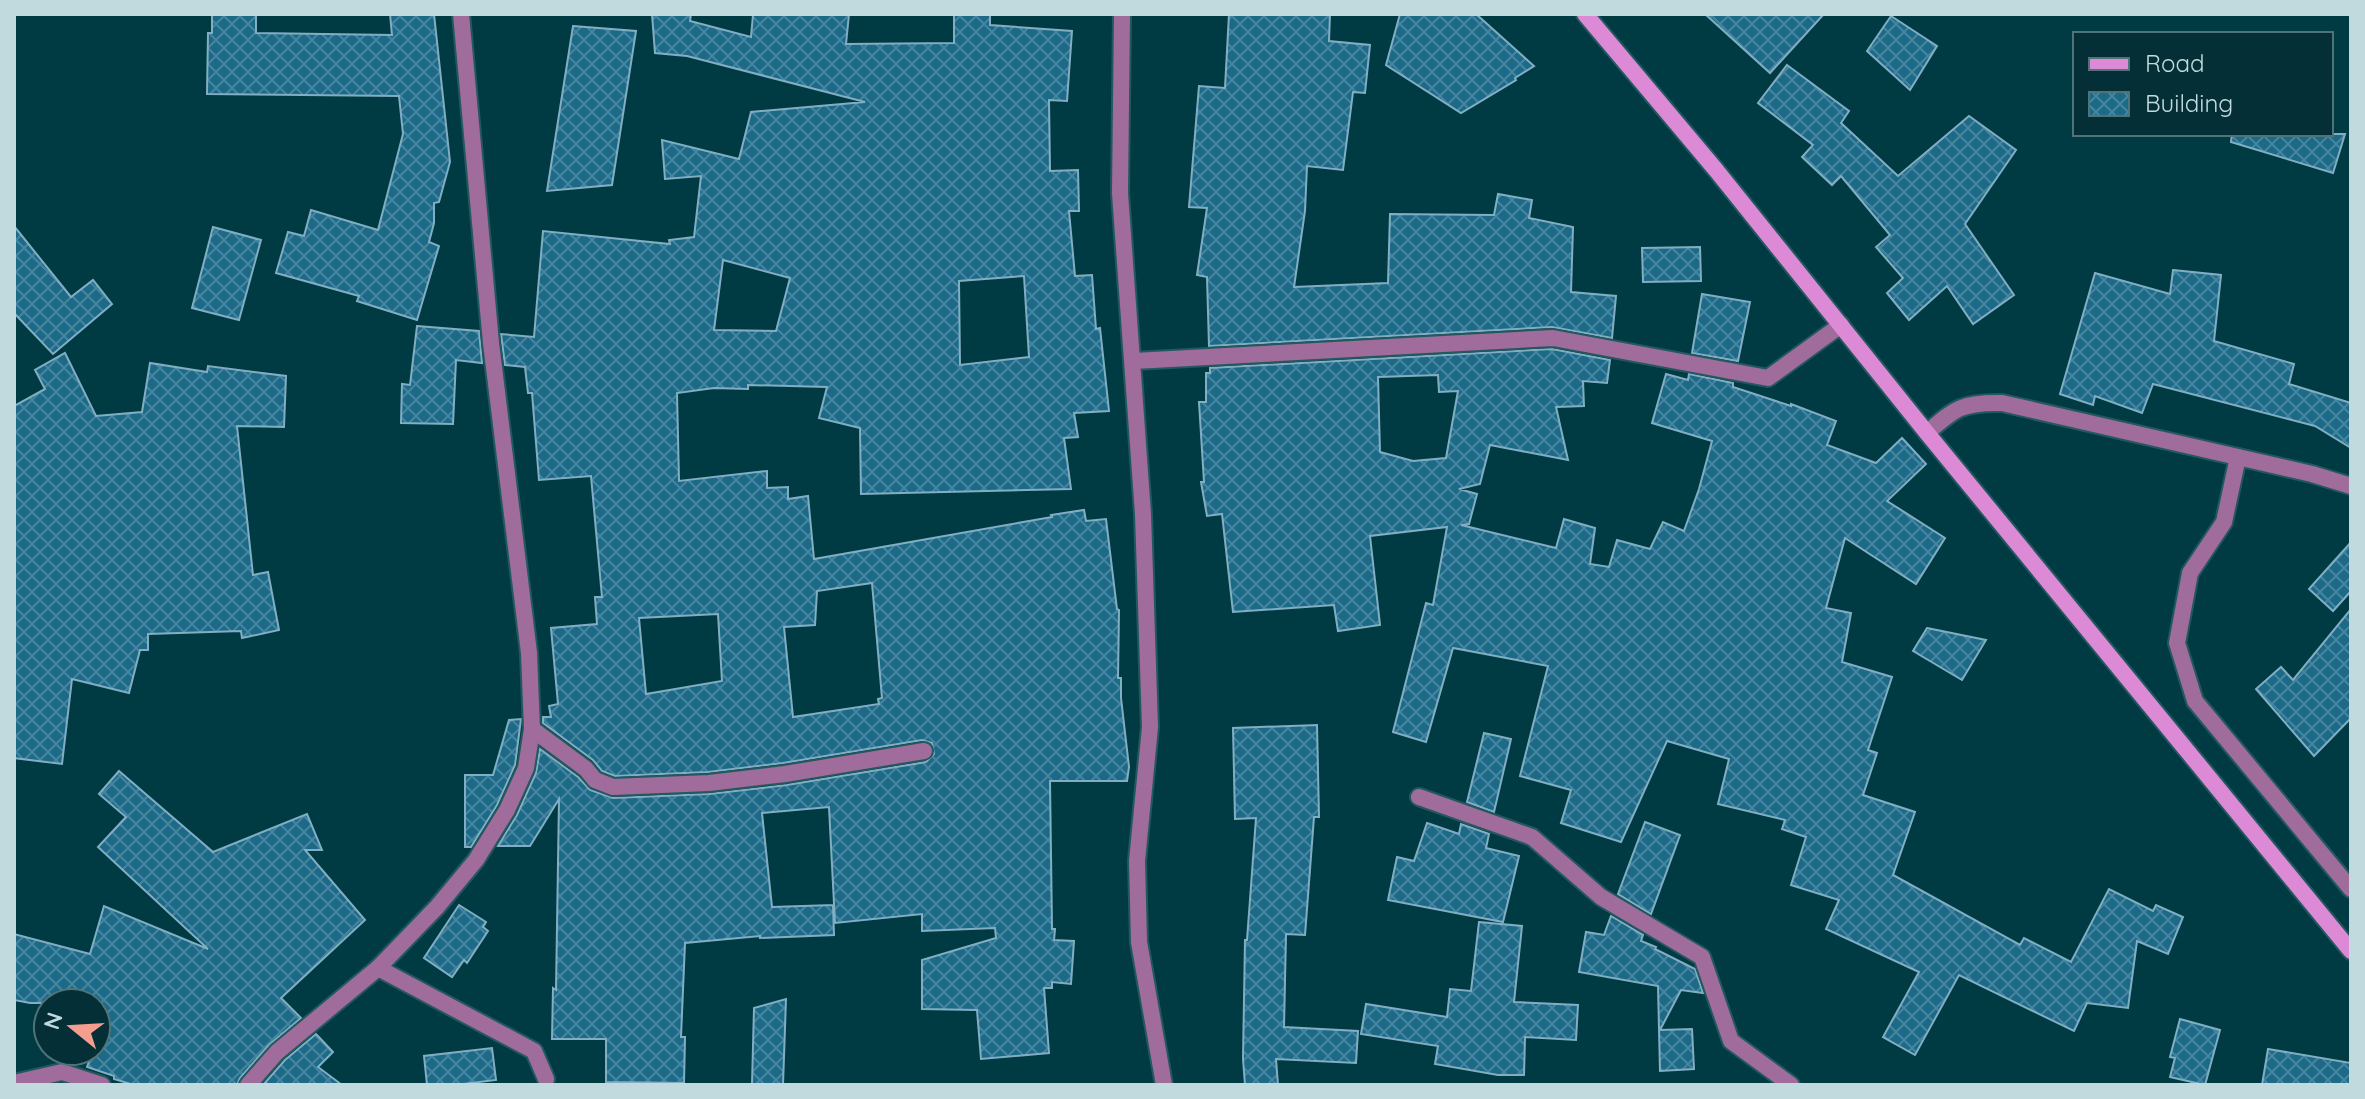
<svg xmlns="http://www.w3.org/2000/svg" width="2365" height="1099" viewBox="0 0 2365 1099" font-family="Quicksand,sans-serif">
	<style>
		.building { fill: url(#building-cross-hatch); stroke: #82aec4; stroke-width: 2; fill-rule: evenodd }
		.lines { fill: none; stroke-linecap: round; stroke-linejoin: round }
		.minor-casing { stroke: #23585f; stroke-width: 20 }
		.tertiary-casing { stroke: #23585f; stroke-width: 20 }
		.secondary-casing { stroke: #23585f; stroke-width: 20 }
		.minor { stroke: #9f6c9b; stroke-width: 16 }
		.tertiary { stroke: #9f6c9b; stroke-width: 16 }
		.secondary { stroke: #dc8ad5; stroke-width: 16 }
	</style>
	<defs>
		<pattern id="building-cross-hatch" width="8" height="8" patternUnits="userSpaceOnUse" patternTransform="scale(2)"><rect width="8" height="8" fill="#1c6988"/><path d="M0 0l8 8M0 8l8-8" fill="none" stroke="#46859e"/></pattern>
	</defs>
	<rect width="100%" height="100%" fill="#003b43"/>
	<g class="building">
		<path d="M212,14h44v19l136,2 -2,-21h44l16,148 -11,40 -5,1v20l-5,19 10,4 -22,74 -60,-19 2,-5 -83,-23 12,-41 16,4 7,-26 67,20 25,-96 -4,-38 -192,-2 1,-61h4z"/>
		<path d="M652,14h39l-1,7 61,16 2,-22 96,-1 -3,30 108,-1v-29h36v11l82,6 -5,70 -18,-1 1,71 28,-1 1,41h-10l6,65 17,-1 4,54 4,-1 9,83 -35,2 4,24 -14,1 7,51 -210,5 -1,-66 -41,-10 8,-31 -79,-2v4l-34,-1 -37,5 2,88 88,-10v17l21,-1v12l20,-3 6,63 238,-42 -1,-2 33,-5 2,11 20,-2 11,90 2,1 -1,68h3v20l8,69 -2,14h-77l2,148h3l-1,11 20,1 -3,43 -19,-2v6h-8l5,65 -68,6 -4,-49 -55,-1v-49l74,-22 -1,-10 -73,3v-17l-87,9 -6,-116 -67,6 10,94 61,-2 1,30 -74,3v-2l-75,7 -4,94h4l-1,46 -78,-1v-43h-54l1,-51 3,2 3,-191 -29,47h-32l19,-31 19,-42 4,-24 38,28 12,13 23,8 96,-4 78,-9 139,-23 8,-8 -2,-11 -10,-3 -139,23 -75,9 -93,4 -13,-5 -9,-11 -50,-37v-6h8l-2,-11 9,-2 -7,-76 46,-4 -2,-27h7l-11,-121 -52,4 -7,-87h-4l-3,-26 -20,-2 -4,-31 33,3 9,-106 127,13 -1,-4 25,-3 7,-61 -36,3 -3,-39 77,19 12,-47 114,-10 -178,-46 -32,-3zM723,260l67,18 -14,53 -62,-1zM1024,276l5,81 -69,8 -1,-84zM872,583l10,115 -4,1 1,5 -86,13 -9,-90 31,-2 2,-34zM718,614l4,67 -76,13 -7,-76z"/>
		<path d="M1229,14h101l-1,27 41,4 -5,48 -12,-1 -10,78 -36,-4 -2,45 -11,76 94,-4 2,-69 104,1 4,-21 34,6 -3,18 44,9 -2,65 45,4 -4,42 -60,-11 -343,19 -2,-69 -10,-2 10,-67 -18,-1 10,-121 26,2z"/>
		<path d="M1400,14h76l58,52 -19,12 1,2 -55,33 -75,-48z"/>
		<path d="M1705,14h119l-54,59z"/>
		<path d="M1891,16l46,30 -27,44 -43,-39z"/>
		<path d="M573,26l63,5 -24,154 -65,6z"/>
		<path d="M1787,65l62,46 -8,12 57,53 71,-60 47,34 -51,74 49,71 -41,29 -26,-38 -38,34 -22,-27 16,-15 -27,-31 14,-12 -49,-59 -9,9 -30,-28 11,-12 -55,-42z"/>
		<path d="M2232,134h113l-12,39 -102,-31z"/>
		<path d="M14,226l57,71 22,-17 19,24 -59,50 -39,-41z"/>
		<path d="M213,227l48,13 -22,80 -47,-12z"/>
		<path d="M1700,247l1,34 -58,1 -1,-34z"/>
		<path d="M2173,270l48,5 -7,66 80,23 -5,20 62,19v45l-36,-22 -162,-42 -11,29 -47,-17 -2,9 -33,-11 35,-121 75,21z"/>
		<path d="M1702,294l48,8 -12,59 -46,-8z"/>
		<path d="M417,326l62,5 3,32 -26,-3 -3,64 -52,-1 1,-39 8,1z"/>
		<path d="M1552,349l58,11 -3,23 -24,-2 1,25 -28,1 12,53 -78,-15 -10,39 -21,5 18,5 -8,30 -8,1 95,23 8,-29 31,9 -5,36 19,3 8,-27 33,9 13,-27 21,9 15,-42 13,-48 -60,-18 14,-49 22,6 1,-6 44,9v4l58,19v-2l45,17 -9,24 49,18 26,-25 24,26 -39,37 58,37 -29,46 -71,-46 -19,70 25,5 -9,49 50,15 -24,73 9,3 -14,42 52,17 -22,63 127,70 4,-7 47,24 38,-73 44,22 3,-6 27,12 -15,37 -31,-13 -9,67 -41,-5 -13,28 -115,-56 -44,80 -32,-18 36,-65 -93,-43 13,-29 -48,-15 15,-48 -24,-8 3,-9 -67,-16 11,-45 -62,-18 -46,101 -60,-19 10,-33 -51,-14 28,-110 -95,-18 -27,94 -33,-10 33,-129 7,2 14,-78 -77,9 10,89 -42,6 -4,-26 -101,7 -11,-98 -15,2 -6,-34h3l-5,-80h7v-29h4v-5zM1438,375l1,17 19,-1 -12,67 -33,3 -33,-9 -2,-75z"/>
		<path d="M65,353l31,63 46,-4 8,-49 57,9 1,-6 78,10 -2,51 -47,-1 16,149 15,-3 11,58 -37,8 -1,-7 -93,3v16h-8l-11,43 -57,-14 -10,85 -48,-6v-352l31,-17 -10,-19z"/>
		<path d="M2351,542v49l-18,20 -24,-22z"/>
		<path d="M2351,609v109l-37,38 -58,-67 25,-22 12,13z"/>
		<path d="M1927,628l59,12 -24,40 -49,-29z"/>
		<path d="M521,719l-6,46 -18,40 -26,42h-6v-72h28l16,-55z"/>
		<path d="M1317,725l2,92h-5l-9,118 -19,-1 -2,93 74,4 -2,32 -80,-4 2,26h-33l-2,-26 2,-119h2l9,-122 -21,1 -2,-91z"/>
		<path d="M1484,733l27,6 -17,73 -27,-10z"/>
		<path d="M119,771l94,81 94,-38 15,36h-17l60,70 -84,78 20,20 -32,27 -29,33 -3,7h-103l-20,-6v-3l-27,-9 6,-16h3v-10l10,-30 -10,-2v-6h-66l-16,-3v-66l76,20 14,-48 104,43 -110,-102 28,-30 -27,-23z"/>
		<path d="M1645,822l35,13 -29,79 -33,-20z"/>
		<path d="M1427,823l32,11 2,-10 28,10 -3,14 33,8 -16,66 -115,-22 9,-43 17,4z"/>
		<path d="M459,905l27,17 -3,5 5,4 -21,32 -3,-3 -12,17 -28,-19z"/>
		<path d="M1611,916l32,19 -2,6 15,6 -1,2 40,20 8,24 -22,-3 -21,40 32,-1 2,40 -34,2 -2,-85 -79,-14 7,-40 18,3z"/>
		<path d="M1479,922l43,4 -8,76 64,3 -2,35 -51,-3 -1,38h-26l-63,-11 3,-18 -77,-12 5,-30 81,13 3,-28 21,2z"/>
		<path d="M786,999l-3,86h-31l2,-77z"/>
		<path d="M2180,1019l40,11 -15,55 -35,-8 5,-19 -5,-1z"/>
		<path d="M316,1034l17,18 -15,15 24,18h-79l22,-25z"/>
		<path d="M492,1048l4,32 -41,5h-28l-3,-29z"/>
		<path d="M2268,1049l83,14v22h-89z"/>
	</g>
	<g class="lines">
		<g class="minor-casing">
			<g id="minor">
				<path d="M1134,361l419,-23 215,40 73,-53"/>
				<path d="M1927,433c28,-25 36,-31 75,-30l310,71 39,12"/>
				<path d="M2238,457l-14,65 -34,51 -13,70 18,58 156,188"/>
				<path d="M532,729l54,40 9,11 18,7 96,-4 76,-9 139,-23"/>
				<path d="M1419,797l113,40 69,60 101,60 29,84 60,44"/>
				<path d="M378,968l156,83 12,28"/>
				<path d="M14,1083l48,-11 40,13"/>
				<path d="M248,1085l29,-33 101,-84 59,-61 39,-47 31,-50 19,-42 6,-39 -3,-76 -38,-310 -30,-329"/>
			</g>
		</g>
		<g class="tertiary-casing">
			<path id="tertiary" d="M1122,14l-2,179 23,321 7,213 -13,134 2,81 25,143"/>
		</g>
		<g class="secondary-casing">
			<path id="secondary" d="M1585,14l131,156 211,263 424,518"/>
		</g>
		<use href="#minor" class="minor"/>
		<use href="#tertiary" class="tertiary"/>
		<use href="#secondary" class="secondary"/>
	</g>
	<rect width="2365" height="1099" fill="none" stroke="#c0dade" stroke-width="32"/>
	<rect x="2073" y="32" width="260" height="104" fill="#052f36" stroke="#507379" stroke-width="2"/>
	<rect x="2089" y="58" width="40" height="12" fill="#dc8ad5" stroke="#507379" stroke-width="2"/>
	<text x="2145" y="72" font-size="24" fill="#c0dade">Road</text>
	<rect x="2089" y="92" width="40" height="24" fill="url(#building-cross-hatch)" stroke="#507379" stroke-width="2"/>
	<text x="2145" y="112" font-size="24" fill="#c0dade">Building</text>
	<g transform="translate(72 1027) rotate(288)"><circle r="38" fill="#052f36" stroke="#507379" stroke-width="2"/>
	<path d="M0-6L14 30L0 20L-14 30Z" fill="#f59d8e"/>
	<text y="-12" font-size="22" font-weight="bold" text-anchor="middle" fill="#c0dade">N</text>
	</g>
</svg>
